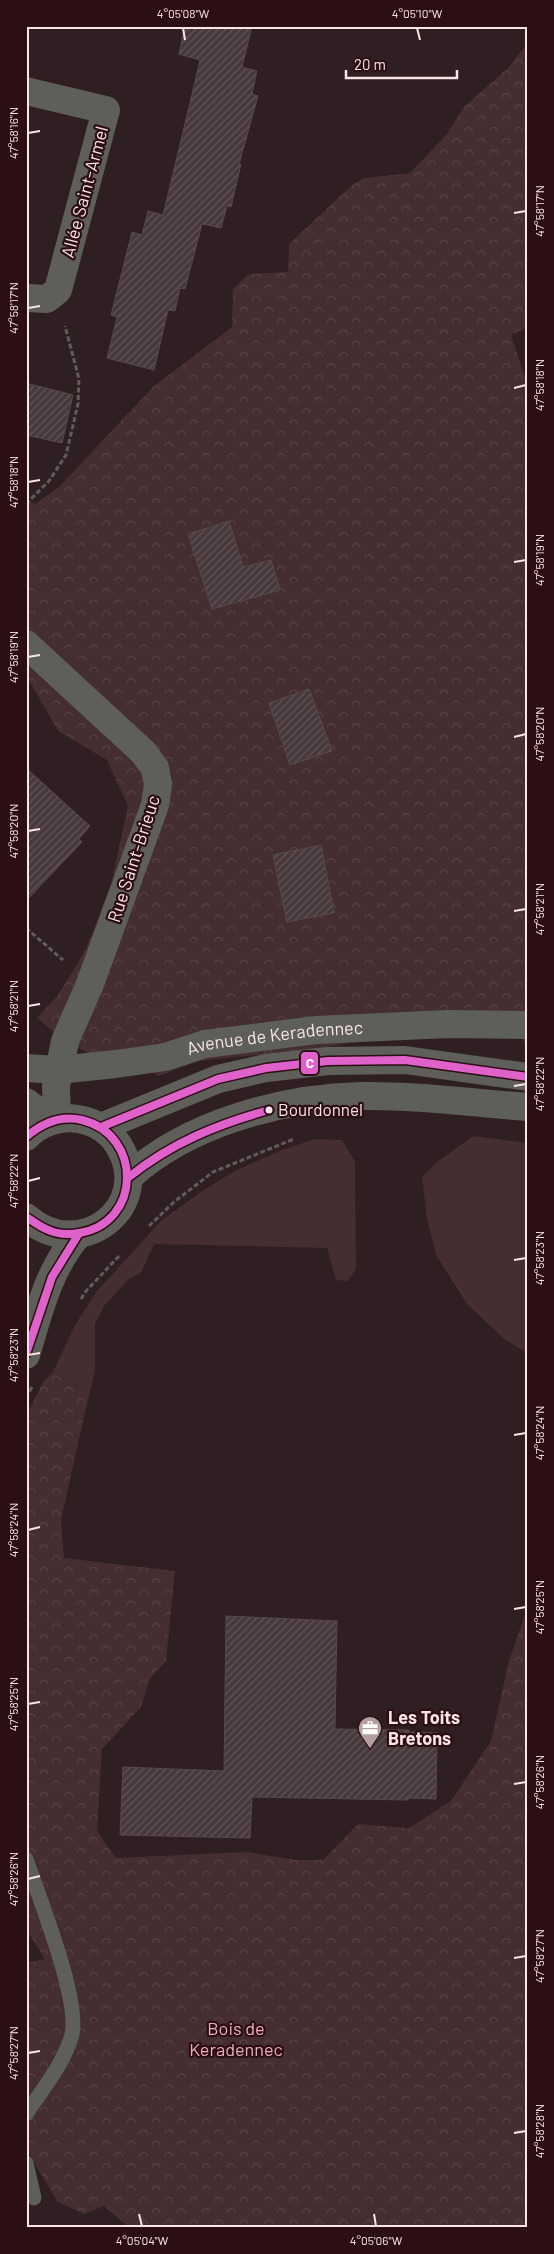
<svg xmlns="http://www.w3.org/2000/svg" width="554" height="2254" viewBox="0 0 554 2254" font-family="Barlow,sans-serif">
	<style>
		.grass { fill: #452e32 }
		.forest { fill: url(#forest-crowns) }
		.building { fill: url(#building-hatch); stroke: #57484b }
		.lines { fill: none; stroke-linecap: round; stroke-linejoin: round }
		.path { stroke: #5f5c59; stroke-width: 3; stroke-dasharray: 5 2.5; stroke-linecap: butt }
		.service { stroke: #5d5f58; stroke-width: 15 }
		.minor { stroke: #5d5f58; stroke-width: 28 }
		.tertiary { stroke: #5d5f58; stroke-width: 28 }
		.bus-1-casing { stroke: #2c0e15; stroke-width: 11 }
		.bus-1 { stroke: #df62ca; stroke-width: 8 }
		.ticks { fill: none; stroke: #fae4e7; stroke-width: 2 }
		.bus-dot { fill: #fae4e7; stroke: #2c0e15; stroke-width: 2 }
		.labels { text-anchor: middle; stroke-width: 4.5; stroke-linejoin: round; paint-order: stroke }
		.bus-label { font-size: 17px; fill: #fae4e7; stroke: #2c0e15; text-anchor: start }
		.street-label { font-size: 18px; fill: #fae4e7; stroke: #2c0e15 }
		.poi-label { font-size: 18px; font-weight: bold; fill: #fae4e7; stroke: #2c0e15; text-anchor: start }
		.park-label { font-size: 18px; fill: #edaeb8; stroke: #2c0e15 }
		.line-badge { stroke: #2c0e15; stroke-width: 2 }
		.badge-label { font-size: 14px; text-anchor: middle; font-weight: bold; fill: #fff }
		.neatline { fill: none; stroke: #fae4e7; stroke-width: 2 }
		.ticks-label { font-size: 12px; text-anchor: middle; fill: #fae4e7 }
	</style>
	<defs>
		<pattern id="forest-crowns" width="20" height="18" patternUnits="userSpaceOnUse" patternTransform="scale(1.25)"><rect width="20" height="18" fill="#452e32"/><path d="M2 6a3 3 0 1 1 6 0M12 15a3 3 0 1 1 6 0" fill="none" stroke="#584246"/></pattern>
		<pattern id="building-hatch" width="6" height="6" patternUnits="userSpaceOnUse" patternTransform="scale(1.25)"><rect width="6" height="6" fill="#47383b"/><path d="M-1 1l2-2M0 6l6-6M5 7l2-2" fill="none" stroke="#625557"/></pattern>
	</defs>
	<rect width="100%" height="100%" fill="#2f1e22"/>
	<g class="grass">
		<path d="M473,1136l55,7v211l-25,-16 -36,-34 -31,-49 -9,-36 -5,-42 15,-15z"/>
		<path d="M315,1139l27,1 13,22 1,107 -8,12 -12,-1 -9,-32 -173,-4 -13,29 -12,6 -25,27 -9,18v48l-8,31 -11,-17 -23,-14 22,-47 22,-34 65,-71 40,-29 33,-20 47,-21z"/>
	</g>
	<g class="forest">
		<path d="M528,42v285l-17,8 17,51v666l-7,-17 -28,-17 -172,30 -122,13 -41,15 -27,-20h-27l-16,-3 -23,-12 -28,-23 21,-23 28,-46 25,-65 17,-78 -21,-46 -49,-29 -28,-49 -4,-3v-178l9,3 24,-17 94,-100 79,-60 1,-38 16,-15 39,-2 1,-28 62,-58 13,-8 46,-5 37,-39 17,-27 44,-39z"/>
		<path d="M53,1372l23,14 11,17 -26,117 3,38 111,13 -9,90 -17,19 -8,27 -39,42 -5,82 19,27 131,-6 48,8h28l35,-36 51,4 42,-27 40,-60 18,-80 19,-55v622h-398l-26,-22 -20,8 -27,-13 -31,-52v-186l19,-4 -19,-30v-513l18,-35z"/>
	</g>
	<g class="building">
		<path d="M185,26h67l-10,41 15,4 -5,23 6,2 -19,68h2l-10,43 -4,-1 -6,22 -19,-4 -17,65 -5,-1 -5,23 -7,-1 -14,60 -47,-12 10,-41 -6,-2 21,-83 10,3 6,-24 15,4 27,-112 10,-43 -21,-6z"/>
		<path d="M26,383l47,12 -11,48 -36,-8z"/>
		<path d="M229,521l14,46 28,-7 9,30 -68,19 -24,-75z"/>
		<path d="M309,689l23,62 -42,14 -21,-62z"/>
		<path d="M26,768l64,58 -11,13 3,3 -56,59z"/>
		<path d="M321,845l13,68 -47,9 -14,-67z"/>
		<path d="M226,1616l111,5 -2,108 74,1v2l28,1 -1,66 -28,-1v2l-156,-3 -2,41 -130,-3 3,-68 101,4z"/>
	</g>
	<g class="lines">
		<g class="path">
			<path d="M26,504l23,-23 17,-26 12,-51 1,-25 -14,-53"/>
			<path d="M26,928l37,32"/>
			<path d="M149,1226l25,-24 39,-30 81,-33"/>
			<path d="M81,1299l5,-8 34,-36"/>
			<path d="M26,1398l6,-11"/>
		</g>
		<g class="service">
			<path d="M26,1859c12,36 57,147 45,179 -9,28 -29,52 -45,76"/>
			<path d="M26,2163l8,35"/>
		</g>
		<g class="minor">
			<path d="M26,91l80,19 -48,180 -11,9 -21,-1"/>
			<path d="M26,644l117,108 12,16 3,17 -3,20 -65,179 -25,57 -9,45 1,33"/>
			<path id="s1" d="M26,1068l32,2 58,-6 49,-7 40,-13 111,-14 132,-6 80,1"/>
		</g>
		<g class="tertiary">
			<path d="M26,1102l25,19"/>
			<path d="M101,1127l117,-48 48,-11 62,-7 77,-1 123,17"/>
			<path d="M26,1137c14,-14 33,-21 52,-18 17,3 32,12 41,27 36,60 -39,119 -93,71"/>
			<path d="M129,1177c59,-54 153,-79 232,-81 55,-1 112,7 167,11"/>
			<path d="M26,1355c13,-43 22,-85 52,-120"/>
		</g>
		<g class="bus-1-casing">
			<g id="bus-1">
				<path d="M101,1127l117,-48 48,-11 62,-7 77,-1 123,17"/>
				<path d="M26,1137c16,-14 35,-22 56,-17 61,15 60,103 -3,113 -11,2 -23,1 -33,-4 -7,-3 -13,-8 -20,-12"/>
				<path d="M129,1177c42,-34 89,-53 140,-67"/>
				<path d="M26,1354l26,-77 26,-42"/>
			</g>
		</g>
		<use href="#bus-1" class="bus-1"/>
	</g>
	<path class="ticks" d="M183,28l2,12M417,28l3,12M28,133l12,-2M514,213l12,-2M28,308l12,-2M514,388l12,-3M28,482l12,-2M514,562l12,-2M28,657l12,-2M514,737l12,-3M28,831l12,-2M514,911l12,-2M28,1006l12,-2M514,1086l12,-2M28,1181l12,-3M514,1260l12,-2M28,1355l12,-2M514,1435l12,-2M28,1530l12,-3M514,1609l12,-2M28,1704l12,-2M514,1784l12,-2M28,1879l12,-3M514,1958l12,-2M28,2053l12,-2M514,2133l12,-2M139,2214l3,12M374,2214l2,12"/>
	<defs>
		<g id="office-pin" transform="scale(1.25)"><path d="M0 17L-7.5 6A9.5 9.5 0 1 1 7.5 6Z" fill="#b39fa2" stroke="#2c0e15"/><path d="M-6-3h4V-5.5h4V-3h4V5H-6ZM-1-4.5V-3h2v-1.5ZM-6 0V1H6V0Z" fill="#fff"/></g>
	</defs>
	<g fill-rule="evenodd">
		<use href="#office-pin" x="370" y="1728"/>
	</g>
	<circle class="bus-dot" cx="269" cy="1110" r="4.5"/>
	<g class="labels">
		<g class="bus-label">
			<text x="278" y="1116">Bourdonnel</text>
		</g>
		<g class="street-label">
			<text transform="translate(85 192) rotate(-75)" y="6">Allée Saint-Armel</text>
			<text transform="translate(134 859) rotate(-72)" y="6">Rue Saint-Brieuc</text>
			<text dy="6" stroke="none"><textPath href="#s1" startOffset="252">Avenue de Keradennec</textPath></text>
		</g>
		<g class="poi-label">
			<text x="388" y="1724">Les Toits<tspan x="388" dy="21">Bretons</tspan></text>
		</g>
		<g class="park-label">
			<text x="236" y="2035">Bois de<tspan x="236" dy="21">Keradennec</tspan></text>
		</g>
	</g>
	<rect class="line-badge" x="300" y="1051" width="19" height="24" rx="5" fill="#df62ca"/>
	<g class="badge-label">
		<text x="310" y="1068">C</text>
	</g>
	<rect width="554" height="2254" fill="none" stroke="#2c0e15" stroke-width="55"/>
	<path d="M346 70v8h111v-8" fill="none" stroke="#fae4e7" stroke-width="2.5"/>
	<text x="354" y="70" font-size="15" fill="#fae4e7" stroke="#2c0e15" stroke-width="4" paint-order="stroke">20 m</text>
	<rect x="28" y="28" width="498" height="2198" class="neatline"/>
	<g class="ticks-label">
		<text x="183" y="18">4°05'08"W</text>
		<text x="417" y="18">4°05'10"W</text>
		<text transform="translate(14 133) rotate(-90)" y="4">47°58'16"N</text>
		<text transform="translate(540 211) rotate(-90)" y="4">47°58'17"N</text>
		<text transform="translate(14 308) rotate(-90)" y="4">47°58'17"N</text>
		<text transform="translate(540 385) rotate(-90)" y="4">47°58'18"N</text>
		<text transform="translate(14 482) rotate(-90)" y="4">47°58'18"N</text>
		<text transform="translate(540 560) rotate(-90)" y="4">47°58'19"N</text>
		<text transform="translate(14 657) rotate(-90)" y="4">47°58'19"N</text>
		<text transform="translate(540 734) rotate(-90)" y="4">47°58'20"N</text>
		<text transform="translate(14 831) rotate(-90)" y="4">47°58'20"N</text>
		<text transform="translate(540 909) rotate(-90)" y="4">47°58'21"N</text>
		<text transform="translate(14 1006) rotate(-90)" y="4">47°58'21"N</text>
		<text transform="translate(540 1084) rotate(-90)" y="4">47°58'22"N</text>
		<text transform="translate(14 1181) rotate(-90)" y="4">47°58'22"N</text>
		<text transform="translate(540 1258) rotate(-90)" y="4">47°58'23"N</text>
		<text transform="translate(14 1355) rotate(-90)" y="4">47°58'23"N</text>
		<text transform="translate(540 1433) rotate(-90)" y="4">47°58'24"N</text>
		<text transform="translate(14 1530) rotate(-90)" y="4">47°58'24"N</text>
		<text transform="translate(540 1607) rotate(-90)" y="4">47°58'25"N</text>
		<text transform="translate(14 1704) rotate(-90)" y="4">47°58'25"N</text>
		<text transform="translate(540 1782) rotate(-90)" y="4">47°58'26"N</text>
		<text transform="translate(14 1879) rotate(-90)" y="4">47°58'26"N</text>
		<text transform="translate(540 1956) rotate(-90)" y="4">47°58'27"N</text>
		<text transform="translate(14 2053) rotate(-90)" y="4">47°58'27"N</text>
		<text transform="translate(540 2131) rotate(-90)" y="4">47°58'28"N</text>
		<text x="142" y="2245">4°05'04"W</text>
		<text x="376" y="2245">4°05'06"W</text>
	</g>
</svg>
